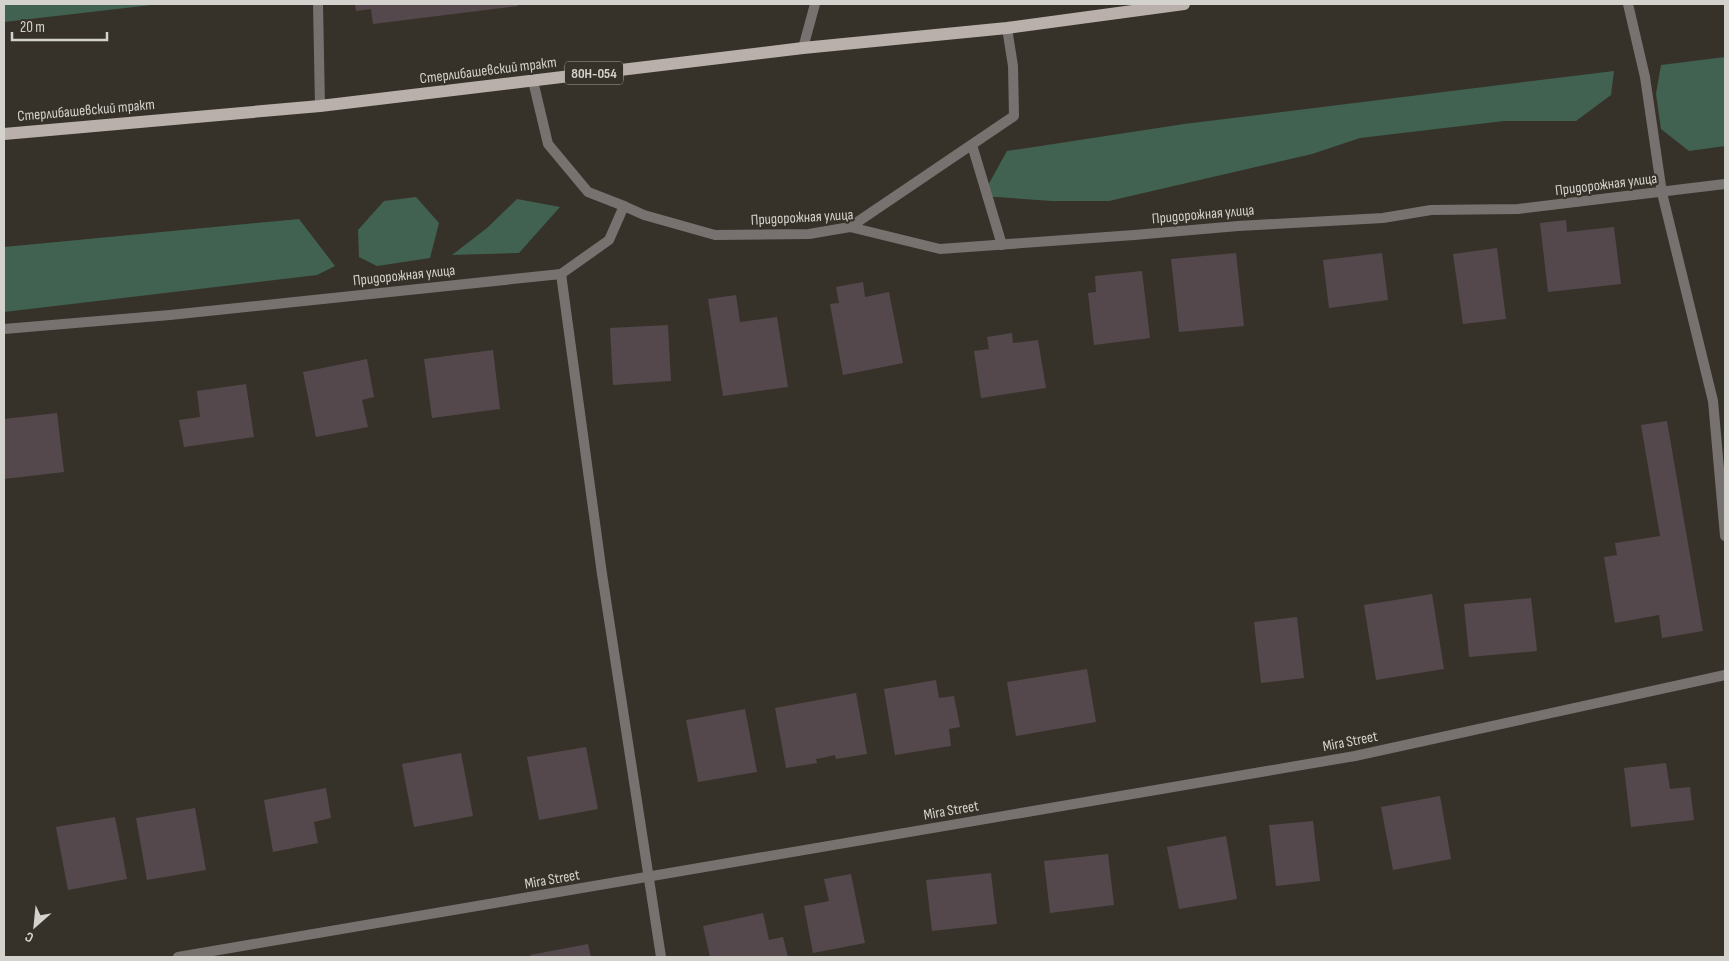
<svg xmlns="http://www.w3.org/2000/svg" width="1729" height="961" viewBox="0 0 1729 961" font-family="'Sofia Sans Condensed',sans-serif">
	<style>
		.green { fill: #416250 }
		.building { fill: #54484c }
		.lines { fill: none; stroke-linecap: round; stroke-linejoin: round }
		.service { stroke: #77726f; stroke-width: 10 }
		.minor { stroke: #77726f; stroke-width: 10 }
		.tertiary { stroke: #77726f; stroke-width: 10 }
		.primary { stroke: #bab0ab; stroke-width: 12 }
		.labels { text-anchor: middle; stroke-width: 4.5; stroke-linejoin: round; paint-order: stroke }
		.shield { fill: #363229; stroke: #a5a29b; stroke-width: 1 }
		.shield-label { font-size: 14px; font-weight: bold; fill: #d4d2cc }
		.street-label { font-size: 15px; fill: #d4d2cc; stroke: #363229 }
	</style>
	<rect width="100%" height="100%" fill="#363229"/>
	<g class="green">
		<path d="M4,4h156l-156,18z"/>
		<path d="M1725,57v89l-36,5 -28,-22 -5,-35 5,-29z"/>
		<path d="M1614,71l-3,24 -35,26h-72l-144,17 -48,16 -203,47h-57l-70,-5 25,-45 177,-27z"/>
		<path d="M416,197l23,26 -9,35 -53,8 -18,-9 -1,-27 26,-29z"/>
		<path d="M517,199l43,8 -41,46 -67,2 35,-27z"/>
		<path d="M299,219l36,47 -18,9 -313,37v-65z"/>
	</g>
	<g class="building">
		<path d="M355,4h163v2l-145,18 -2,-15 -15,2z"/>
		<path d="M1566,220l1,12 47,-5 7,57 -73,8 -8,-69z"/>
		<path d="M1497,248l9,71 -43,5 -10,-70z"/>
		<path d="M1236,253l8,73 -65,6 -8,-73z"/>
		<path d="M1382,253l6,47 -59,8 -6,-48z"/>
		<path d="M1142,271l8,67 -56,7 -6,-52 8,-1 -1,-16z"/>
		<path d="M863,282l2,15 24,-5 14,71 -60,12 -13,-71 9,-1 -3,-16z"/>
		<path d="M736,295l4,27 37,-5 11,70 -65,9 -15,-97z"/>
		<path d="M668,325l3,56 -58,4 -3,-57z"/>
		<path d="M1012,333l1,10 25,-3 8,48 -65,10 -7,-47 15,-2 -2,-12z"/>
		<path d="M493,350l7,59 -68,9 -8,-59z"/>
		<path d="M367,359l7,38 -12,3 6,27 -52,10 -13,-65z"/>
		<path d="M246,384l8,53 -70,10 -5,-27 21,-3 -3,-26z"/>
		<path d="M57,413l7,59 -60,7v-60z"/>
		<path d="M1667,421l36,210 -41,7 -3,-23 -44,8 -11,-66 13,-2 -2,-12 45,-7 -19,-111z"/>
		<path d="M1432,594l12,75 -68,11 -12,-75z"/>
		<path d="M1531,598l6,53 -68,6 -5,-53z"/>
		<path d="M1297,617l7,61 -43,5 -7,-61z"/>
		<path d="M1087,669l9,53 -80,14 -9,-54z"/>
		<path d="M936,680l3,18 15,-2 6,31 -11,2 2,17 -56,9 -11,-66z"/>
		<path d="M856,693l11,61 -31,5 -1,-4 -9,2 -10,2 1,4 -31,5 -11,-60z"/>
		<path d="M745,709l12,63 -59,10 -12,-62z"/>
		<path d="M586,747l12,62 -59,11 -12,-63z"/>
		<path d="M461,753l12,63 -59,11 -12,-63z"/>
		<path d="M1666,763l4,26 20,-2 4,33 -63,7 -7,-59z"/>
		<path d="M326,788l5,30 -17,4 4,21 -45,9 -9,-52z"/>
		<path d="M1440,796l11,63 -58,11 -12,-63z"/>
		<path d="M195,808l11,62 -59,10 -11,-62z"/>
		<path d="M115,817l12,62 -59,11 -12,-63z"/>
		<path d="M1313,821l7,60 -44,5 -7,-61z"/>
		<path d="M1226,836l11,63 -58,10 -12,-62z"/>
		<path d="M1108,854l6,51 -64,8 -6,-52z"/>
		<path d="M991,873l6,51 -65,7 -6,-51z"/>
		<path d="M851,874l14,69 -52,10 -9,-47 25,-5 -5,-22z"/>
		<path d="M763,913l6,27 14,-3 5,20h-78l-7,-31z"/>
		<path d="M588,944l3,13h-61v-2z"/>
	</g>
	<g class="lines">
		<g class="service">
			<path d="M1628,4l17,73 17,116 51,208 12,135"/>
			<path d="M972,145l30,100"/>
		</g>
		<g class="minor">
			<path d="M318,4l2,102"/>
			<path d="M533,81l15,63 40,48 36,14"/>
			<path d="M850,227l164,-111 -1,-50 -6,-38"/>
			<path d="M561,274l41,300 59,383"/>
			<path d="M4,329l166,-14 391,-41 48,-34 15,-34 20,9 71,20 94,-1 41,-7 90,22 194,-14 104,-9 145,-8 48,-8 87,-1 207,-25"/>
			<path d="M178,957l1177,-201 370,-81"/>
		</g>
		<path class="tertiary" d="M803,48l12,-44"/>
		<path class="primary" d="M4,134l316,-28 483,-58 204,-20 177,-24"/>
	</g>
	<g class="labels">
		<rect class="shield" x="565" y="61.5" width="58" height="23" rx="4"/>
		<g class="shield-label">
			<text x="594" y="78">80Н-054</text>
		</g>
		<g class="street-label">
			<text transform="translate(488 70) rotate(-7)" y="5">Стерлибашевский тракт</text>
			<text transform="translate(86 110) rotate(-5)" y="5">Стерлибашевский тракт</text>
			<text transform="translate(1606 184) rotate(-7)" y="5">Придорожная улица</text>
			<text transform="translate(1203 214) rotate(-5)" y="5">Придорожная улица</text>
			<text transform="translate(802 217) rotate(-3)" y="5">Придорожная улица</text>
			<text transform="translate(404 275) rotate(-6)" y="5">Придорожная улица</text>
			<text transform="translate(1350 741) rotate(-11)" y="5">Mira Street</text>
			<text transform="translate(951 810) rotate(-10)" y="5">Mira Street</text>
			<text transform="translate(552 879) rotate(-10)" y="5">Mira Street</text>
		</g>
	</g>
	<rect width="1729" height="961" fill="none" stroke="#d4d2cc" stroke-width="10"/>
	<g transform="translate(35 926) rotate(207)" stroke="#363229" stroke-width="4" paint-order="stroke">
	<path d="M0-4L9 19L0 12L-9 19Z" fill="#d4d2cc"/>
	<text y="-8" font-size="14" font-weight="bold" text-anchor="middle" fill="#d4d2cc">С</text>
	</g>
	<path d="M12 32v8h95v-8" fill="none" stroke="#d4d2cc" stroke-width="2.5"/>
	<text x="20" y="32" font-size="15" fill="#d4d2cc" stroke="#363229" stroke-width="4" paint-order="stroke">20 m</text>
</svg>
